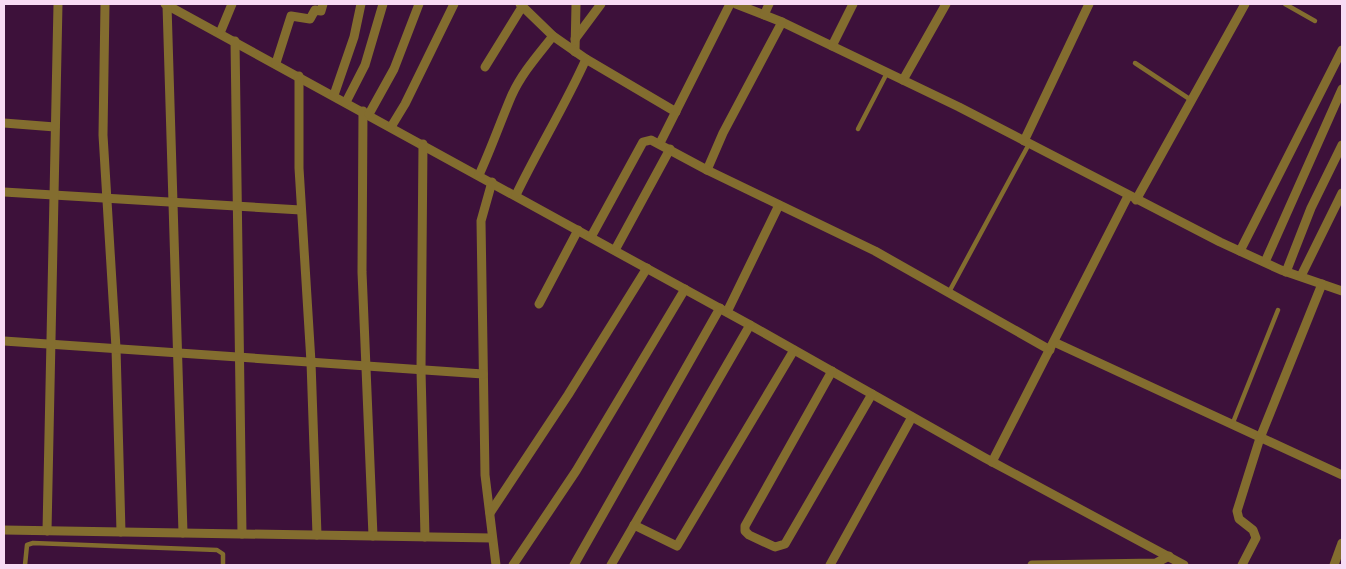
<svg xmlns="http://www.w3.org/2000/svg" width="1346" height="569" viewBox="0 0 1346 569" font-family="'Fira Sans',sans-serif">
	<style>
		.lines { fill: none; stroke-linecap: round; stroke-linejoin: round }
		.lane { stroke: #836d2f; stroke-width: 4.5 }
		.street { stroke: #836d2f; stroke-width: 9 }
	</style>
	<rect width="100%" height="100%" fill="#3d113a"/>
	<g class="lines">
		<g class="lane">
			<path d="M1285,4l30,17"/>
			<path d="M1135,63l56,37"/>
			<path d="M858,129l29,-56"/>
			<path d="M949,292l80,-148"/>
			<path d="M1232,425l46,-115"/>
			<path d="M25,565l2,-20 6,-2 184,7 6,4v11"/>
		</g>
		<g class="street">
			<path d="M105,4l-2,131 13,213 5,184"/>
			<path d="M165,4l585,321 235,133 199,107"/>
			<path d="M736,4l46,18 177,85 261,135 61,28 61,21"/>
			<path d="M167,5l16,528"/>
			<path d="M764,15l5,-11"/>
			<path d="M220,33l12,-29"/>
			<path d="M575,39l26,-35"/>
			<path d="M235,41l7,493"/>
			<path d="M832,46l21,-42"/>
			<path d="M575,52l1,-48"/>
			<path d="M586,59l90,53"/>
			<path d="M276,63l15,-47 19,3 5,-9 6,1 2,-7"/>
			<path d="M485,67l37,-60"/>
			<path d="M299,76v92l12,194 6,173"/>
			<path d="M903,80l43,-76"/>
			<path d="M334,95l20,-58 7,-33"/>
			<path d="M346,102l19,-37 18,-61"/>
			<path d="M363,111l-1,161 11,264"/>
			<path d="M369,114l25,-45 25,-65"/>
			<path d="M4,123l51,4"/>
			<path d="M391,127l14,-23 49,-100"/>
			<path d="M1024,141l65,-137"/>
			<path d="M660,143l70,-139"/>
			<path d="M423,144l-2,226 4,167"/>
			<path d="M707,170l16,-37 59,-111"/>
			<path d="M479,175c12,-26 21,-52 32,-78 10,-23 27,-42 42,-61"/>
			<path d="M492,182l-11,39 4,254 11,90"/>
			<path d="M4,192l297,18"/>
			<path d="M516,195c22,-46 49,-89 70,-136l-33,-23 -33,-32"/>
			<path d="M1136,200l109,-196"/>
			<path d="M591,237l52,-95 8,-2 56,30 168,81 175,99"/>
			<path d="M615,250l55,-101"/>
			<path d="M1240,251l102,-201"/>
			<path d="M1265,262l77,-173"/>
			<path d="M1286,272l25,-64 31,-63"/>
			<path d="M1301,276l41,-83"/>
			<path d="M539,304l39,-74"/>
			<path d="M727,312l52,-107"/>
			<path d="M4,341l479,33"/>
			<path d="M1054,342l288,133"/>
			<path d="M832,371l-87,155v5l4,4 26,12 10,-3 87,-150"/>
			<path d="M992,462l136,-266"/>
			<path d="M490,513l78,-118 79,-127"/>
			<path d="M634,525l43,21 117,-196"/>
			<path d="M4,530l488,8"/>
			<path d="M47,531l11,-527"/>
			<path d="M513,565l63,-94 109,-182"/>
			<path d="M574,565l146,-257"/>
			<path d="M611,565l139,-240"/>
			<path d="M830,565l82,-148"/>
			<path d="M1032,565l124,-2 13,-7"/>
			<path d="M1242,565l14,-27 -3,-8 -14,-11 -2,-8 23,-73 62,-154"/>
			<path d="M1334,565l8,-22"/>
		</g>
	</g>
	<rect width="1346" height="569" fill="none" stroke="#f7dbf3" stroke-width="10"/>
</svg>
